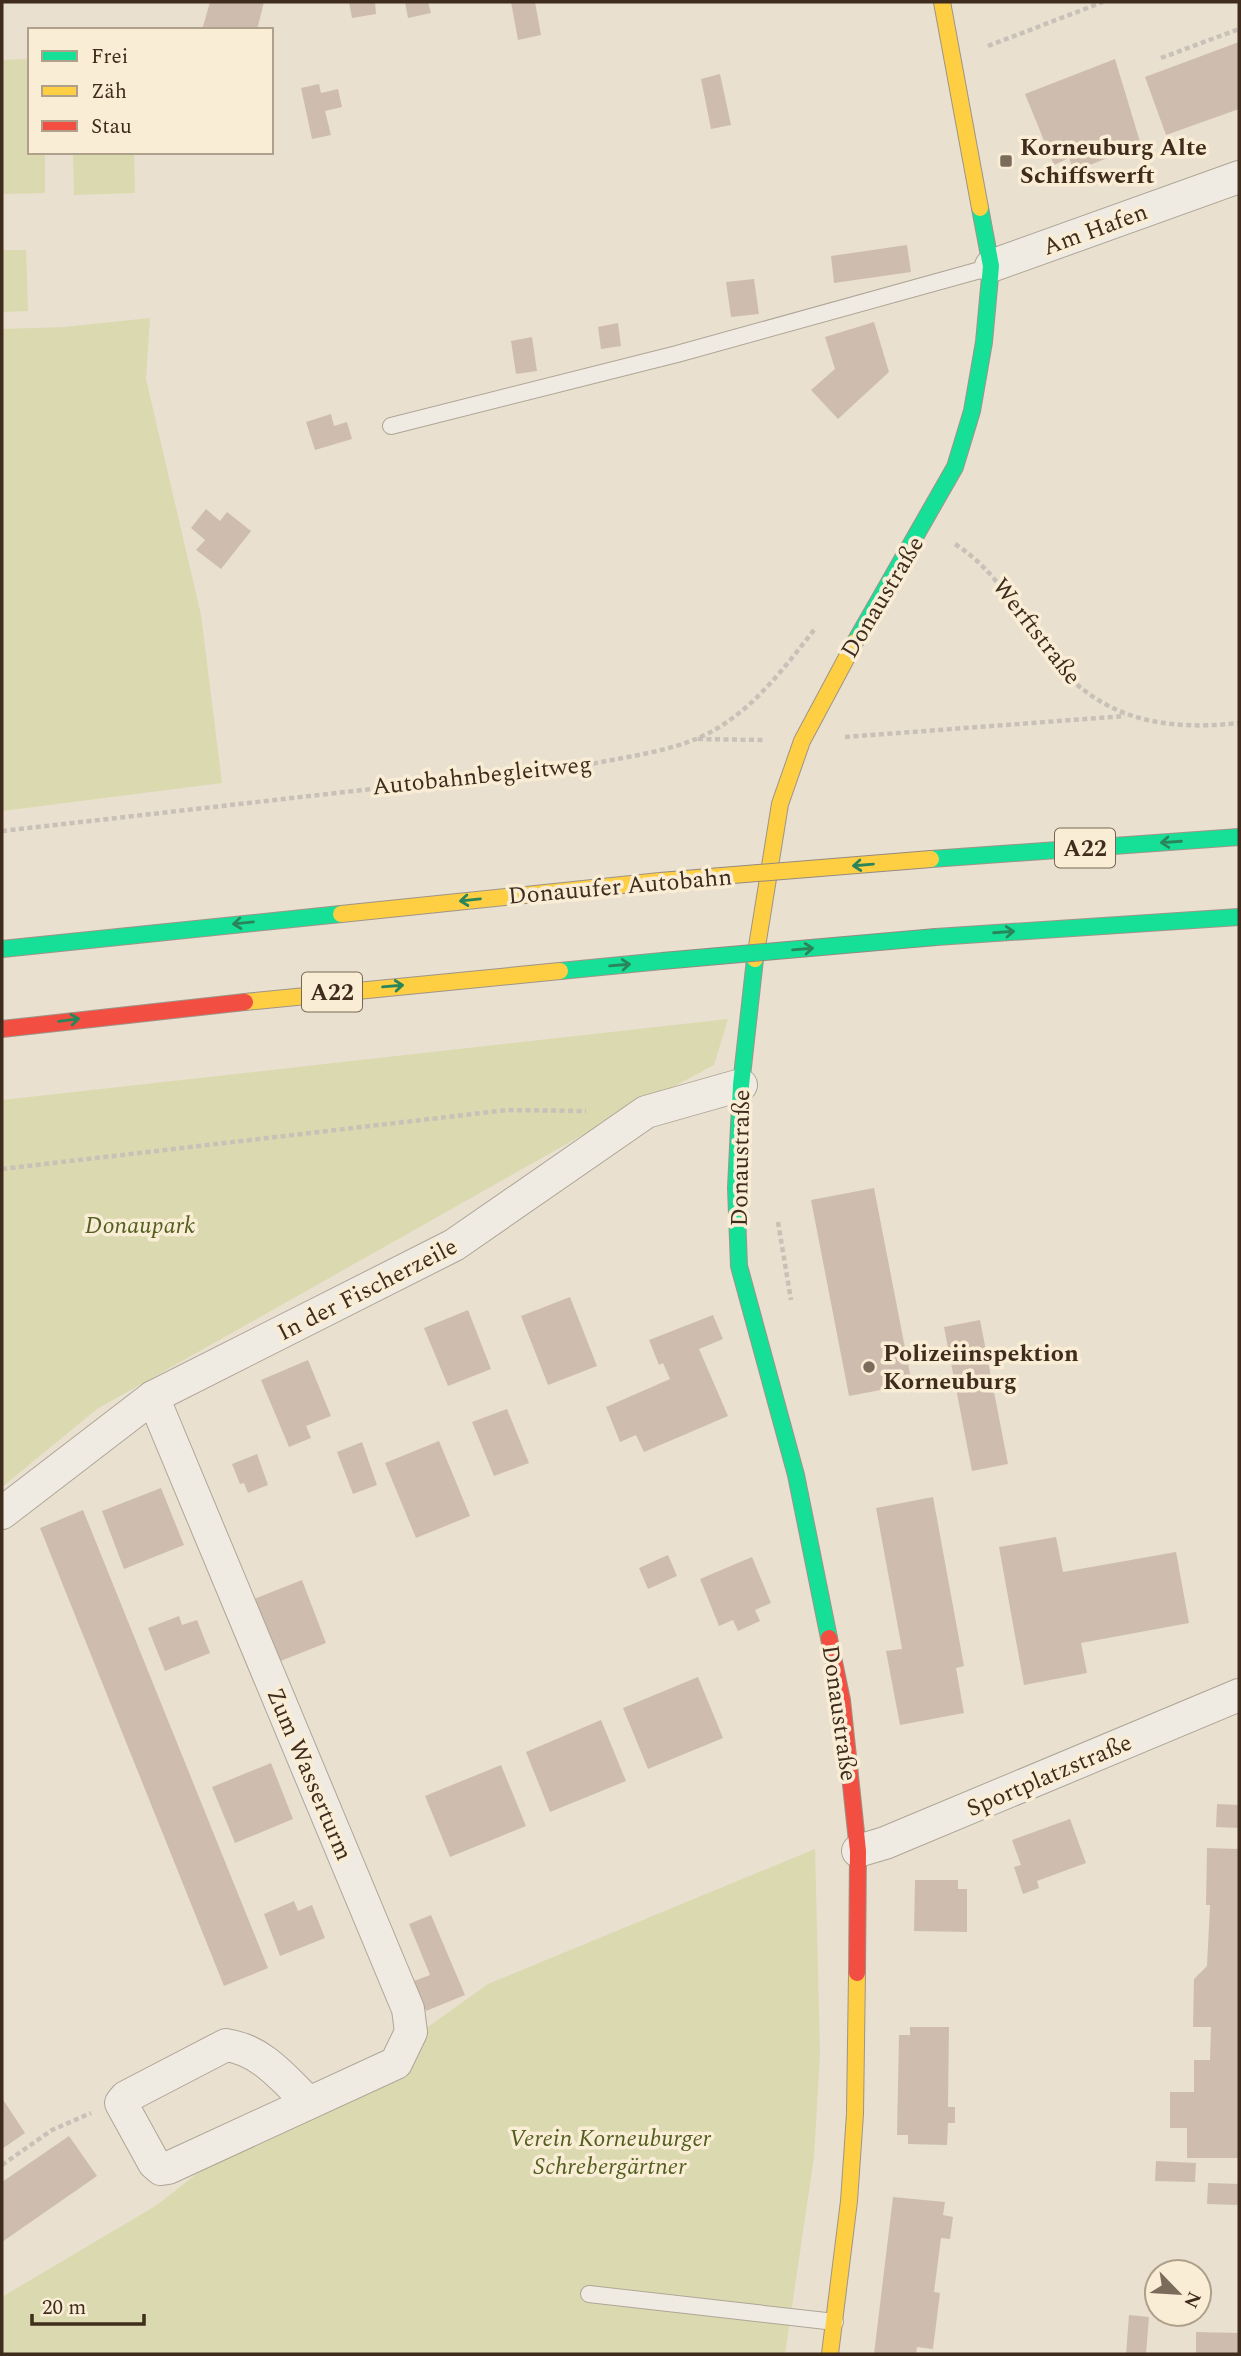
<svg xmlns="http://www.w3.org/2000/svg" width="1241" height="2356" viewBox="0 0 1241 2356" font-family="Spectral,serif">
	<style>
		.green { fill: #dbd9b0 }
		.building { fill: #cebdaf }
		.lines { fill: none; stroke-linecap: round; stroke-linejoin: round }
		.lane-casing { stroke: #aea597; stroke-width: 18 }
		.street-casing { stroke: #aea597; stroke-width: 34 }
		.fast-casing { stroke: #9e9488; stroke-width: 18 }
		.slow-casing { stroke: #9e9488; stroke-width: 18 }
		.jam-casing { stroke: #9e9488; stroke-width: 18 }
		.path { stroke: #c9c1b8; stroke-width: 4.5; stroke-dasharray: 5 3.5; stroke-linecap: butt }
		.lane { stroke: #f0ebe2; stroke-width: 16 }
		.street { stroke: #f0ebe2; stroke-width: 32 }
		.fast { stroke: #16e098; stroke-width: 16 }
		.slow { stroke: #ffcf43; stroke-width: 16 }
		.jam { stroke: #f24e42; stroke-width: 16 }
		.fast-bridge-casing { stroke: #948a7f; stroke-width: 18; stroke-linecap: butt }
		.slow-bridge-casing { stroke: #948a7f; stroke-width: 18; stroke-linecap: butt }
		.fast-bridge { stroke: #16e098; stroke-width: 16 }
		.slow-bridge { stroke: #ffcf43; stroke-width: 16 }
		.oneway { stroke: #2a865a }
		.poi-dot { fill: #7a6b5b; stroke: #faedd5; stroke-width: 2.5 }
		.labels { text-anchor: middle; stroke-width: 7; stroke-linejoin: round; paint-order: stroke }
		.shield { fill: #faedd5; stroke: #776654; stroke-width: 2 }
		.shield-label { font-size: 23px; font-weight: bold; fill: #3f2c1d }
		.poi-label { font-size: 24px; font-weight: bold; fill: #3f2c1d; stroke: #faedd5; text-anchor: start }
		.street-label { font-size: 24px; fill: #3f2c1d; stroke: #faedd5 }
		.park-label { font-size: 24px; font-style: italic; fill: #525f21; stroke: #faedd5 }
	</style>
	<rect width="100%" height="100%" fill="#e9e0cf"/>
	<g class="green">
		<path d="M30,59v93h15v41l-43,1v-134z"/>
		<path d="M73,152h61l1,41 -61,2z"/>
		<path d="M2,250h24l2,61 -26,1z"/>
		<path d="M150,318l-4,61 55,236 21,168 -220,28v-482l62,-2z"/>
		<path d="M728,1019l-14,46 -135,72 -482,272 -95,78v-387z"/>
		<path d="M815,1849l5,205 -6,103 -29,197h-783v-57l155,-92 56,-44 194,-84 18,-48 63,-45z"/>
	</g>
	<g class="building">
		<path d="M210,2h54l-7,28h-55z"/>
		<path d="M349,2h26l1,12 -24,4z"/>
		<path d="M405,2h23l3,11 -23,5z"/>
		<path d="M511,2h24l6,33 -23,5z"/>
		<path d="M1239,42v67l-73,26 -21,-58z"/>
		<path d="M1115,59l26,86 -67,26 -5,-13 -15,7 -29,-71z"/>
		<path d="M720,74l11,51 -20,4 -10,-50z"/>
		<path d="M319,84l2,9 17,-4 4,18 -17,4 6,24 -19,4 -11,-51z"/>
		<path d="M907,245l4,27 -77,11 -3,-27z"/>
		<path d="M754,279l5,35 -28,3 -5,-35z"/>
		<path d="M874,322l15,50 -51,47 -27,-29 24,-21 -10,-32z"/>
		<path d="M618,323l3,23 -20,3 -3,-22z"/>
		<path d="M532,337l5,34 -21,3 -5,-33z"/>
		<path d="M331,414l3,12 13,-4 5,17 -37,11 -9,-28z"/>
		<path d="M206,509l14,12 7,-9 24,19 -30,38 -25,-19 9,-10 -14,-12z"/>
		<path d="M874,1188l38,196 -63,12 -38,-196z"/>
		<path d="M570,1297l27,69 -49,19 -27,-69z"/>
		<path d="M468,1310l23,59 -43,17 -24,-58z"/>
		<path d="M713,1315l10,24 -24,10 29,67 -84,36 -8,-17 -16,7 -14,-35 64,-28 -7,-16 -4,2 -10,-25z"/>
		<path d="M980,1320l28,144 -36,7 -28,-144z"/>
		<path d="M308,1360l23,56 -25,10 5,12 -22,9 -28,-67z"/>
		<path d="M507,1409l22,54 -35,13 -22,-54z"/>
		<path d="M439,1441l31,75 -54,22 -31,-75z"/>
		<path d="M362,1442l15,43 -24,9 -16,-42z"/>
		<path d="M257,1454l11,31 -20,8 -4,-10 -4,1 -8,-20z"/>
		<path d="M161,1488l23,57 -60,24 -22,-58z"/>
		<path d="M933,1497l31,169 -8,2 8,45 -64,12 -14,-74 16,-2 -26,-141z"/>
		<path d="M83,1510l185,458 -44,18 -184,-458z"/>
		<path d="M1056,1537l7,35 113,-20 13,71 -108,20 6,30 -63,12 -25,-138z"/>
		<path d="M668,1555l9,21 -29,13 -9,-21z"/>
		<path d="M752,1557l19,46 -16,7 5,11 -22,10 -5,-11 -14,6 -19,-47z"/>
		<path d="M302,1580l24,63 -48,19 -24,-63z"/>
		<path d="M179,1616l3,9 15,-5 13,33 -45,18 -17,-43z"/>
		<path d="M698,1677l25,61 -75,31 -25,-61z"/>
		<path d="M601,1720l25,61 -76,31 -24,-60z"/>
		<path d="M271,1763l22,56 -58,24 -23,-56z"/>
		<path d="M501,1765l25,61 -76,31 -25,-61z"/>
		<path d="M1217,1804l22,1v23l-23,-1z"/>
		<path d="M1070,1819l16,44 -49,18 2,7 -16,6 -9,-27 7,-2 -9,-25z"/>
		<path d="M1207,1848l32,1v309h-52v-30h-17v-36h24v-32h16l1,-33h-18l1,-48 13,-13 3,-61h-4z"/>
		<path d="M915,1880h43v9h9v43l-53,-1z"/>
		<path d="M294,1901l4,10 14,-6 13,33 -45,18 -16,-42z"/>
		<path d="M431,1915l34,80 -39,16 -12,-30 16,-6 -21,-51z"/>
		<path d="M910,2027h39l-1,80h7v16h-7l-1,22 -39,-1v-9h-11l2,-100h11z"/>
		<path d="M2,2098l23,35 -23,16z"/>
		<path d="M69,2136l28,40 -95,66v-60z"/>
		<path d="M1156,2161l40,2 -1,19 -40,-1z"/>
		<path d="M1208,2183l31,1v21l-32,-1z"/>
		<path d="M893,2197l52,5 -2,13 10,2 -3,22 -9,-1 -7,54 6,1 -7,56 -16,-2 -1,7h-42z"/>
		<path d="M1129,2315l20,2 -3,37h-20z"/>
		<path d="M1196,2332l43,1v21h-43z"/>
	</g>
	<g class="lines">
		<g class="lane-casing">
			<g id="lane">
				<path d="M391,426l286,-72 314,-87"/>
				<path d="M589,2294l246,28"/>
			</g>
		</g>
		<g class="street-casing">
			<g id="street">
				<path d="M991,266l248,-89"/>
				<path d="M153,1397l255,612 3,23 -15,31 -228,105 -7,1 -7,-6 -33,-60 5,-6 100,-52c36,5 58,34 83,58"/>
				<path d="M2,1513l151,-116 301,-152 192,-133 95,-27"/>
				<path d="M858,1851l27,-8 354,-148"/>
			</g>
		</g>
		<g class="fast-casing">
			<g id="fast">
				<path d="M855,642l100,-175 17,-56 12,-69 7,-76 -11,-58"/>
				<path d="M931,859l308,-22"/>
				<path d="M936,937l303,-20"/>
				<path d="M2,949l339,-35"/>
				<path d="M755,959l-14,126 -5,103 3,78 57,209 33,163"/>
				<path d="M560,971l102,-10"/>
			</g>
		</g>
		<g class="slow-casing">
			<g id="slow">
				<path d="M942,2l38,206"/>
				<path d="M341,914l319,-33"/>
				<path d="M755,959l25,-155 22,-63 53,-99"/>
				<path d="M245,1002l315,-31"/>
				<path d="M830,2354l19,-153 6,-87 2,-141"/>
			</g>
		</g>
		<g class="jam-casing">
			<g id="jam">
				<path d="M2,1029l243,-27"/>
				<path d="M829,1638l13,62 16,151 -1,122"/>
			</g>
		</g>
		<g class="path">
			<path d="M988,46l115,-44"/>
			<path d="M1161,58l78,-29"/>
			<path d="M955,544c49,32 64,76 100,118 49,59 112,69 184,61"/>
			<path d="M845,737l280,-21"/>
			<path d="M698,739l65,1"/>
			<path d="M2,831l589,-67c35,-7 73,-12 105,-25 51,-21 85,-67 118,-109"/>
			<path d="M2,1169l505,-59 79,1"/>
			<path d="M778,1222l13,78"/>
			<path d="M2,2165l50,-35 39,-17"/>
		</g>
		<use href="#lane" class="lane"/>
		<use href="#street" class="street"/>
		<use href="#fast" class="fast"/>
		<use href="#slow" class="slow"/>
		<use href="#jam" class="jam"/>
		<g class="fast-bridge-casing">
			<path id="fast-bridge" d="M662,961l274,-24"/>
		</g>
		<g class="slow-bridge-casing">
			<path id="slow-bridge" d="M660,881l271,-22"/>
		</g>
		<use href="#fast-bridge" class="fast-bridge"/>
		<use href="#slow-bridge" class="slow-bridge"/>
	</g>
	<defs><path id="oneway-shaft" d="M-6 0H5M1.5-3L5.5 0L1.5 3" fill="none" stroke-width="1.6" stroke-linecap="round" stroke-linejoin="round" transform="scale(1.75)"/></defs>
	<g class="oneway">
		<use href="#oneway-shaft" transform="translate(1171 842) rotate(176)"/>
		<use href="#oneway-shaft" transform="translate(863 865) rotate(175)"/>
		<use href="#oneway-shaft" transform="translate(470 900) rotate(174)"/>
		<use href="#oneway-shaft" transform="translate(243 923) rotate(174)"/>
		<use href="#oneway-shaft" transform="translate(1004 932) rotate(-4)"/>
		<use href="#oneway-shaft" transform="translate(803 949) rotate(-5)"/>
		<use href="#oneway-shaft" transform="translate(620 965) rotate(-5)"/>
		<use href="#oneway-shaft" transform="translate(393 986) rotate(-5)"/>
		<use href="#oneway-shaft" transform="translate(69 1020) rotate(-7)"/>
	</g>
	<g class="poi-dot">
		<rect x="999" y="154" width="14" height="14" rx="3.5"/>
		<circle cx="869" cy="1367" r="7"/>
	</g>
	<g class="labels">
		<g class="shield">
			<rect x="1055" y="828.5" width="60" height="39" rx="5"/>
			<rect x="302" y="972.5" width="60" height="39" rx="5"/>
		</g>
		<g class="shield-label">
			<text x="1085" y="856">A22</text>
			<text x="332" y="1000">A22</text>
		</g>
		<g class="poi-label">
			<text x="1020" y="155">Korneuburg Alte<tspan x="1020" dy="28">Schiffswerft</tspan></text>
			<text x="883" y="1361">Polizeiinspektion<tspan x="883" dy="28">Korneuburg</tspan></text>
		</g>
		<g class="street-label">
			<text transform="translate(1095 229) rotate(-20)" y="8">Am Hafen</text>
			<text transform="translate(882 597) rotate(-59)" y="8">Donaustraße</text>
			<text transform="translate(1037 631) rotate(52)" y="8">Werftstraße</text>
			<text transform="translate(482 775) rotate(-6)" y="8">Autobahnbegleitweg</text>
			<text transform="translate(620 886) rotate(-5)" y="8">Donauufer Autobahn</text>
			<text transform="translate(740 1158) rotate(-89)" y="8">Donaustraße</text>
			<text transform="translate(367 1289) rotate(-27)" y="8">In der Fischerzeile</text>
			<text transform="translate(840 1713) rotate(82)" y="8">Donaustraße</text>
			<text transform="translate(310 1774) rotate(67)" y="8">Zum Wasserturm</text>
			<text transform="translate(1049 1775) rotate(-23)" y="8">Sportplatzstraße</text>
		</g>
		<g class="park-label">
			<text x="140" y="1233">Donaupark</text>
			<text x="610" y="2146">Verein Korneuburger<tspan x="610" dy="28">Schrebergärtner</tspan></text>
		</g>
	</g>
	<rect width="1241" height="2356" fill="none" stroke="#3f2c1d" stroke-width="7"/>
	<rect x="28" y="28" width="245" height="126" fill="#faedd5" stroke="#afa08b" stroke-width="2"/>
	<rect x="42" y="51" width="35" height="10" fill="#16e098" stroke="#afa08b" stroke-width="2"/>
	<text x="91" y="63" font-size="21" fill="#3f2c1d">Frei</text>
	<rect x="42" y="86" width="35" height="10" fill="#ffcf43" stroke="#afa08b" stroke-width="2"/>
	<text x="91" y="98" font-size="21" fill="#3f2c1d">Zäh</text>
	<rect x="42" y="121" width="35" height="10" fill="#f24e42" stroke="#afa08b" stroke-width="2"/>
	<text x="91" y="133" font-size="21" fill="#3f2c1d">Stau</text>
	<g transform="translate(1178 2293) rotate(115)"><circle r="33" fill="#faedd5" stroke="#afa08b" stroke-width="2"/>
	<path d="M0-5L12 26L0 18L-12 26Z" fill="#7a6b5b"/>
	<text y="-10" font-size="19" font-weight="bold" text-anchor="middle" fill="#3f2c1d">N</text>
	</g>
	<path d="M32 2314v10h112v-10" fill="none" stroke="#3f2c1d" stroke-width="3.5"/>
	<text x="42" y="2314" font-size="21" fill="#3f2c1d" stroke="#faedd5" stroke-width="5" paint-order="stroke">20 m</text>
</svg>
